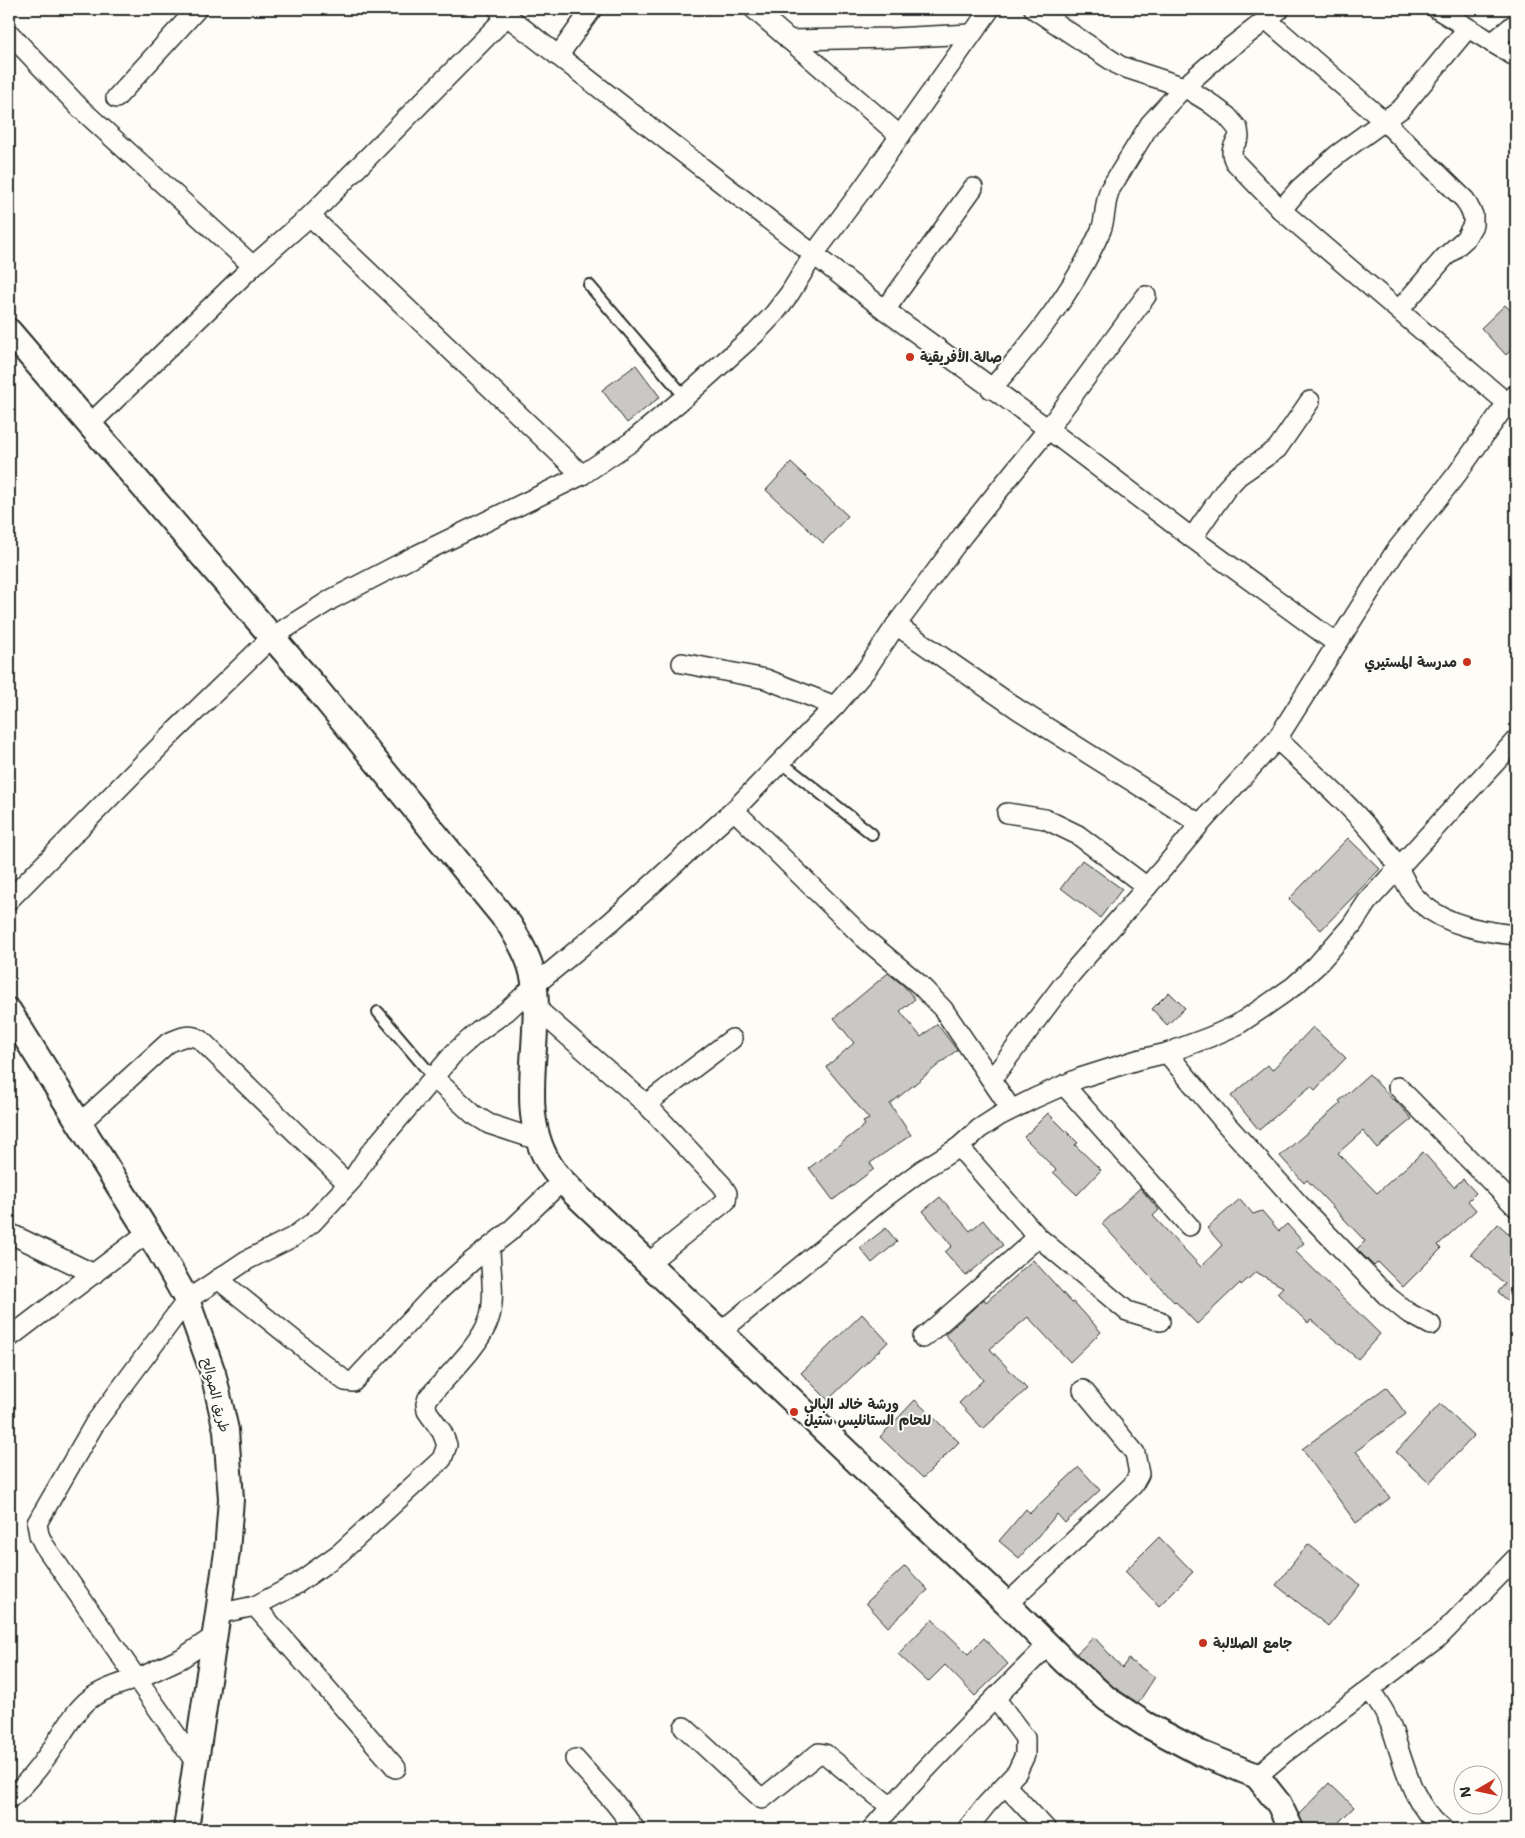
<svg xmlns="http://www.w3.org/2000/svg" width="1525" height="1838" viewBox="0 0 1525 1838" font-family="'Shantell Sans','Playpen Sans Arabic',sans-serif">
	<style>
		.building { fill: #c9c8c4; stroke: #2b2b2b }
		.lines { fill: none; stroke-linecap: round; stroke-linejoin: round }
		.service-casing { stroke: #2b2b2b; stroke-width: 14 }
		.minor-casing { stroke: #2b2b2b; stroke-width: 22 }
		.tertiary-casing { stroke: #2b2b2b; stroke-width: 28 }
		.service { stroke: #fdfcf7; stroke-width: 10 }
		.minor { stroke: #fdfcf7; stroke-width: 19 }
		.tertiary { stroke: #fdfcf7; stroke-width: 24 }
		.poi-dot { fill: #c8321e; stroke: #fdfcf7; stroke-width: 2 }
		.labels { text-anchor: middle; stroke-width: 4; stroke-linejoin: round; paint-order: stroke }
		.poi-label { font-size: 14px; font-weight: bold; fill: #2b2b2b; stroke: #fdfcf7; text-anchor: start }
		.street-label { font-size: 14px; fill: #2b2b2b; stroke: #fdfcf7 }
	</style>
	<rect width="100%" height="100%" fill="#fdfcf7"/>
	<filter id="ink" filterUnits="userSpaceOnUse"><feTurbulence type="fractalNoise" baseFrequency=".02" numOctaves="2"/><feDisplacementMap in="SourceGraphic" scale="10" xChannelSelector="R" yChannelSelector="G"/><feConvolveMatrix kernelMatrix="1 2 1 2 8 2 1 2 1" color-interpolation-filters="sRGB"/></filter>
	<g filter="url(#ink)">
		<g class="building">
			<path d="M1505,305l11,11v29l-10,10 -25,-27z"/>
			<path d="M636,365l24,32 -33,26 -25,-33z"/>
			<path d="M791,463l57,53 -25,27 -57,-53z"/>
			<path d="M1348,838l32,31 -59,61 -32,-31z"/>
			<path d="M1082,860l40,29 -22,29 -39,-30z"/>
			<path d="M888,973l16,13 11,13 -15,12 21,26 16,-13 20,26 -67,54 21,31 -41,28 4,6 -41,31 -24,-32 56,-43 -2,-3 6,-3 -43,-52 28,-24 -20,-25z"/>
			<path d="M1169,992l16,16 -18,17 -15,-16z"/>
			<path d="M1313,1027l33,31 -31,32 -4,-4 -52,44 -28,-34 37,-31 4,5z"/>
			<path d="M1369,1074l24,26 1,-1 18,20 -35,29 -14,-17 -25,22 39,40 46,-41 31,35 9,-8 13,14 -8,8 8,9 -38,35 3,4 -38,38 -25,-25 -4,4 -17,-17 8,-8 -58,-61 -3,3 -24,-27 61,-53 -2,-2z"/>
			<path d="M1048,1113l30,30 -3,2 26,25 -24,25 -24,-23 3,-2 -32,-33z"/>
			<path d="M1140,1188l19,22 -6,6 48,51 21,-22 -15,-17 33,-29 13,15 9,-3 17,20 8,-7 17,19 -9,8 85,83 -22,25 -47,-39 -3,3 -31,-30 6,-6 -27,-15 -15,13 -1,-2 -43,41 -22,-23 -1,1 -72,-78z"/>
			<path d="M940,1197l30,34 13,-11 20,25 -37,31 -21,-24 7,-6 -29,-35z"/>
			<path d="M1498,1224l18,16v68l-18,-16 7,-8 -34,-30z"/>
			<path d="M886,1228l11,14 -25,21 -12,-15z"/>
			<path d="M1033,1260l39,43 2,-1 27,30 -31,30 -42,-45 -38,32 37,40 -44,40 -24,-26 24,-23 -38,-46 39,-35 2,3z"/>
			<path d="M862,1314l26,28 -60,58 -27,-27z"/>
			<path d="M1386,1387l20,27 -50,37 34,47 -34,25 -54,-74z"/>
			<path d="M915,1400l44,42 -36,36 -43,-41z"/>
			<path d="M1440,1404l34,32 -45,47 -33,-31z"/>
			<path d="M1079,1467l21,23 -35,33 -8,-9 -38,44 -20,-17 27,-32 4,4z"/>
			<path d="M1159,1537l34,35 -34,34 -34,-35z"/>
			<path d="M1308,1544l52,41 -32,41 -52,-41z"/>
			<path d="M905,1566l23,24 -40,37 -22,-24z"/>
			<path d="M932,1619l36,35 16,-16 24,26 -33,32 -30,-31 -17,17 -30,-28z"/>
			<path d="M1094,1637l28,31 6,-9 27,18 -17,26 -23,-15 -39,-34z"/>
			<path d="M1329,1783l25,24 -22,22h-27l-6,-15z"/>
		</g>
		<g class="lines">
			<g class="service-casing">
				<g id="service">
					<path d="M589,285l96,112"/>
					<path d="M781,762l91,72"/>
					<path d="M378,1012l56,66"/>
				</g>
			</g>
			<g class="minor-casing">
				<g id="minor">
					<path d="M498,9l387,301 163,119 144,109 144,105"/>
					<path d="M754,9l146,127"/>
					<path d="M1034,9l86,57 64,21 23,14 20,15 11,13 1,8c-6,10 -10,14 -4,25l46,48 226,193 8,-8"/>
					<path d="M1437,9l79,48"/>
					<path d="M507,16l-197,200 272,259"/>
					<path d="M1267,20l118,102 80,78 8,15v10l-8,14 -21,19 -45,52"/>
					<path d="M9,33l71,75 173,158"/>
					<path d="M789,40l103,-2 79,-4"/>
					<path d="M1492,43l24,-20"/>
					<path d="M558,56l34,-47"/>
					<path d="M116,98l81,-89"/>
					<path d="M1281,210l19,-22 37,-33 65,-47 65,-79"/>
					<path d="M885,310l88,-122"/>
					<path d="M991,389c43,-48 84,-100 110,-159 5,-12 3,-27 9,-41l40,-65 34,-37 34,-30 62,-48"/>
					<path d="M1516,411l-9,-8 -50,71 -62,78 -118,187c34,32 70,63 100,99 8,10 16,21 22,32 5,8 9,19 15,26 24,28 68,36 102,39"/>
					<path d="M90,424l163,-158 57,-50"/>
					<path d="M1192,538l34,-49 12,-13 39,-27 33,-48"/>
					<path d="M896,625l123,85 181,114"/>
					<path d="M682,663l84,16 69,27"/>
					<path d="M734,810l129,127 57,48 23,24 68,100"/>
					<path d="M1007,813l38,6 33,16 69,52"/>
					<path d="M9,900l163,-166 100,-97 60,-38 85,-44 165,-80 49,-33 54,-45 70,-63 19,-20 16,-21 24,-39 47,-63 129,-182"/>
					<path d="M536,1008l110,96 76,81 5,8 -1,8 -79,63"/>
					<path d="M1167,1053l59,71 80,88 80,83 21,17 24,13"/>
					<path d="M434,1078l39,36 16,10 49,16"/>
					<path d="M992,1079l79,-105 95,-109 34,-41 77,-85"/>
					<path d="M1064,1085l125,141"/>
					<path d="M1398,1087l118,120"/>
					<path d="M646,1104l86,-65"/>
					<path d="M80,1123l88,-80c13,-6 21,-10 33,-3l147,144"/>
					<path d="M959,1147l79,90 89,74 33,10"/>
					<path d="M9,1233l85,41"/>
					<path d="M218,1279l127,102 8,1 79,-85 40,-36 37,-29 54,-52"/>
					<path d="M719,1333l164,-134 39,-29 37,-23 20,-18 20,-13 36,-18 45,-20 57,-18 30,-7 43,-16 27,-12 27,-18 30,-21 22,-20 36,-41 15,-23 149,-162"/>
					<path d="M9,1338l138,-105"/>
					<path d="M923,1338l115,-101"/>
					<path d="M1007,1604l126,-119 6,-11 -4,-21 -52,-63"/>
					<path d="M255,1606l141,162"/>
					<path d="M217,1614l38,-8 40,-21 45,-32 102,-94 5,-14 -5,-13 -15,-21 -1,-7 2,-6c18,-21 53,-53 61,-79 7,-20 1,-51 1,-72"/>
					<path d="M213,1637l-31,21 -45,21 -93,-134 -5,-10 -2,-12 58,-100 92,-123 60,-40 46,-23 19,-14 40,-43 17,-26 85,-101 25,-22 28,-20 28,-26 77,-64 122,-111 101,-104 31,-36 30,-45 67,-90 85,-106 98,-133"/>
					<path d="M1370,1690c7,10 15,22 20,33 13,36 21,82 53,106"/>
					<path d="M684,1727l78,72 57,-46 6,1 66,53"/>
					<path d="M575,1759l39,43 21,27"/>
					<path d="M1257,1776l26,-22 156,-117 77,-79"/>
					<path d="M1005,1785l41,44"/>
					<path d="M9,1799c14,-12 27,-27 38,-43 13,-17 26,-45 44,-58 14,-10 31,-15 46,-19l59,84"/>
					<path d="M872,1829c55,-64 116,-124 176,-184"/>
					<path d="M967,1829l19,-24 31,-33 8,-17v-17l-30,-40"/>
				</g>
			</g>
			<g class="tertiary-casing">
				<g id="tertiary">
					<path d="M9,331l307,357 193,236c9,15 19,31 23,48 5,19 4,38 3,58 -2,48 -12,99 19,141 6,8 14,15 21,23l432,410 59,59 41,36 38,25 55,29 57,23 22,28 12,25"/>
					<path d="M9,1011l151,241 27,48 26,73 13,57 5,69 -4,53 -41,277"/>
				</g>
			</g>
			<use href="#service" class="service"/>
			<use href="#minor" class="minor"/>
			<use href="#tertiary" class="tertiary"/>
		</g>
	</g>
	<g class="poi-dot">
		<circle cx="910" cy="357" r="5"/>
		<circle cx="1467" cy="662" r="5"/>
		<circle cx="794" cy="1412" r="5"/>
		<circle cx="1203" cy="1643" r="5"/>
	</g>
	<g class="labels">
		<g class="poi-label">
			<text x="920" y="362">صالة الأفريقية</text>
			<text x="1457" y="667" text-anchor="end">مدرسة المستيري</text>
			<text x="804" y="1409">ورشة خالد البالي<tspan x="804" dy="16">للحام الستانليس ستيل</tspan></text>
			<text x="1213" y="1648">جامع الصلالبة</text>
		</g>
		<g class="street-label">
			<text transform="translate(216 1395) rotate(76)" y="5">طريق الصوالح</text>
		</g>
	</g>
	<rect width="1525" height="1838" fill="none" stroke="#fdfcf7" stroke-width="30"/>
	<rect x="15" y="15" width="1495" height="1808" fill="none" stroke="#2b2b2b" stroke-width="2" filter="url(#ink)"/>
	<g transform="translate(1478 1790) rotate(261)"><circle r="24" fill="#fdfcf7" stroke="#a9a8a5"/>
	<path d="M0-4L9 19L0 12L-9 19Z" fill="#c8321e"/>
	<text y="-8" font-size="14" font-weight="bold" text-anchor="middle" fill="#2b2b2b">N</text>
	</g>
</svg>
